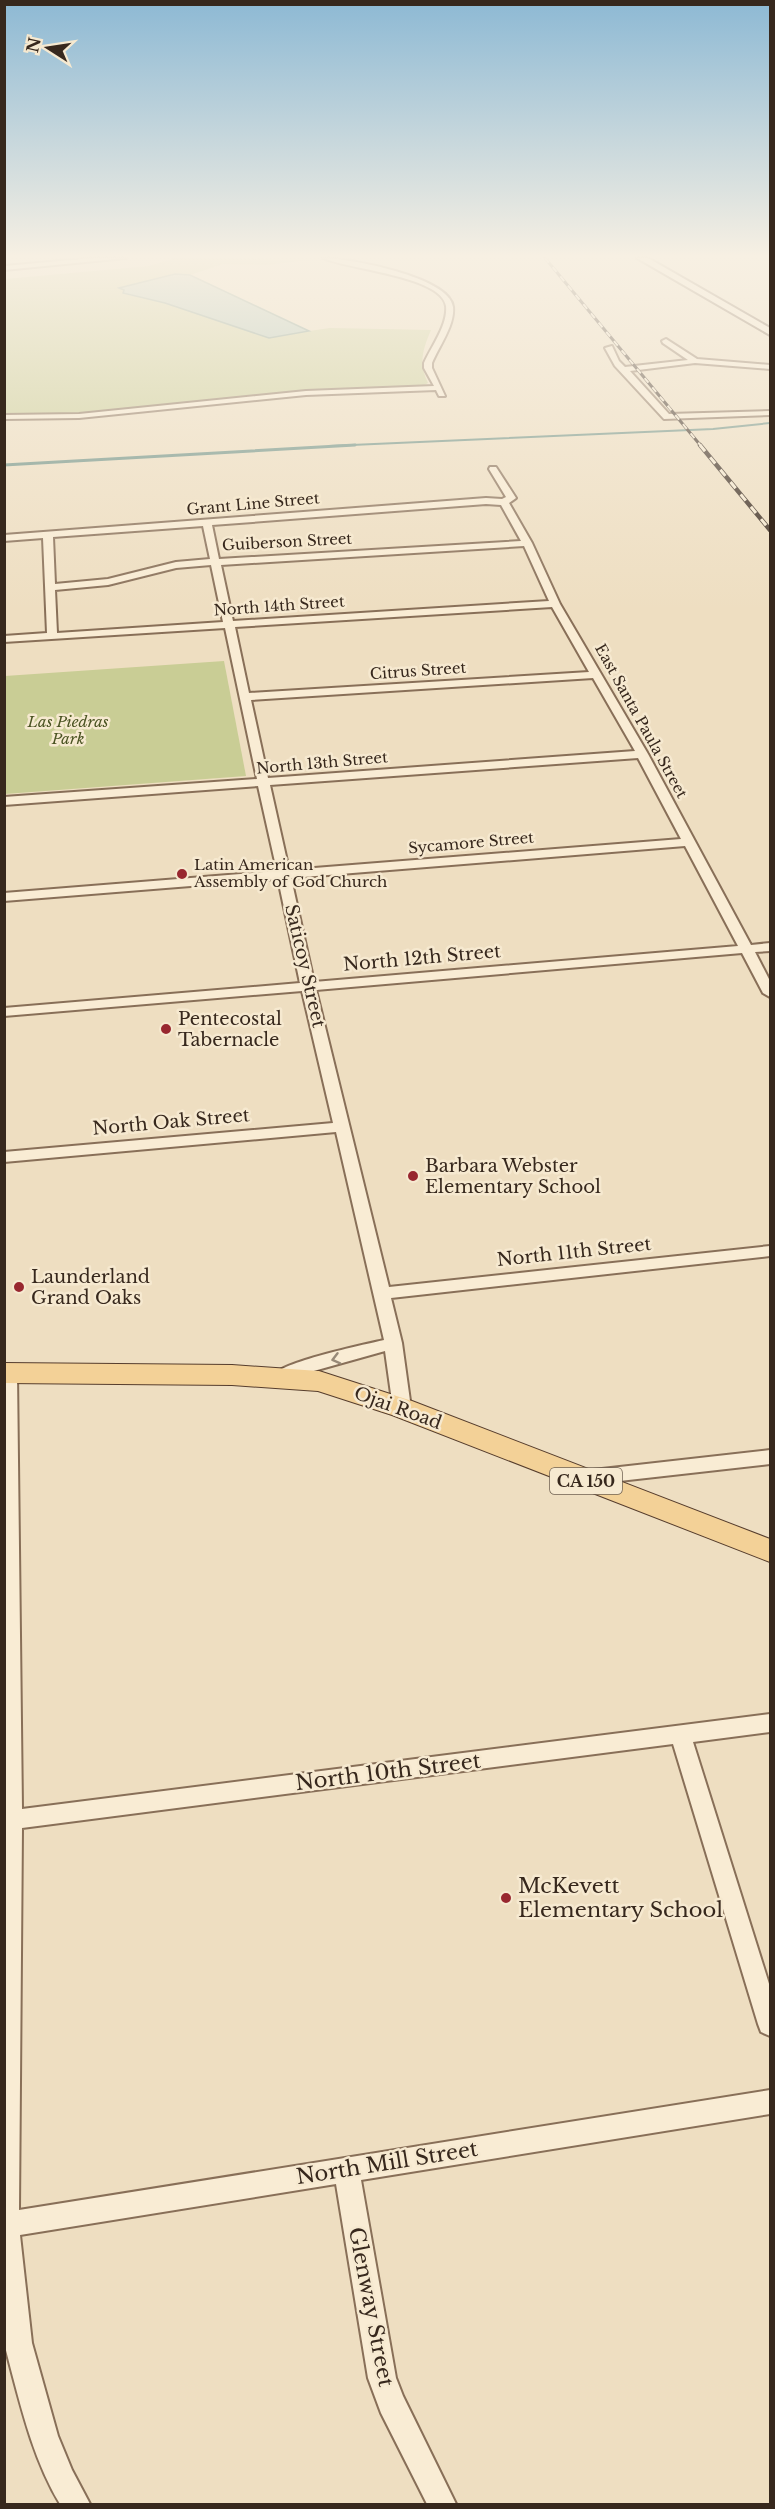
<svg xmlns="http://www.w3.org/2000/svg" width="775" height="2509" viewBox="0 0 775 2509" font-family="'Libre Baskerville',serif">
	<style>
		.green { fill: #c9cd95 }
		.water { fill: #a4c1b6; stroke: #6b8f84; stroke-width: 1.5 }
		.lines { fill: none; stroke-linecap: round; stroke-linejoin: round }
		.stream-far1 { stroke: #6b8f84; stroke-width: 2 }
		.stream { stroke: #6b8f84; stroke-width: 3 }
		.street-casing { stroke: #886f58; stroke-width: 4 }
		.secondary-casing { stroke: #6a503b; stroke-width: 4 }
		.primary-casing { stroke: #563d2d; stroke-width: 2 }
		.street { fill: #f9ecd4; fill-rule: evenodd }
		.secondary { fill: #f9ecd4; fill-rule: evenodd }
		.primary { fill: #f3d197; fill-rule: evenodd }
		.rail-far1-casing { stroke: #37281d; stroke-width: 3 }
		.rail-casing { stroke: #37281d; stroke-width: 4.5 }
		.rail-far1 { stroke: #f6e9d0; stroke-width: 2; stroke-dasharray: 6; stroke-linecap: butt }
		.rail { stroke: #f6e9d0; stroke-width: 3; stroke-dasharray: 8; stroke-linecap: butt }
		.oneway { stroke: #988a78 }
		.poi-dot { fill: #98272f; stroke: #f6e9d0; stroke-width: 2 }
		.labels { text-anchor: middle; stroke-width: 5; stroke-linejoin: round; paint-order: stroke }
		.far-street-label { font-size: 15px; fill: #37281d; stroke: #f6e9d0 }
		.far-park-label { font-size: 15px; font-style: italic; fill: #4b5423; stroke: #f6e9d0 }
		.far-poi-label { font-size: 15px; fill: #37281d; stroke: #f6e9d0; text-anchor: start }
		.shield { fill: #f6e9d0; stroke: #706253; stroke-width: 1.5 }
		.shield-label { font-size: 16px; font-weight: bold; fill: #37281d }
		.street-label { font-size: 18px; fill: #37281d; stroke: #f6e9d0 }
		.poi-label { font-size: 18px; fill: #37281d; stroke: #f6e9d0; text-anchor: start }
		.near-street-label { font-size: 21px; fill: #37281d; stroke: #f6e9d0 }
		.near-poi-label { font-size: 21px; fill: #37281d; stroke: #f6e9d0; text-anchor: start }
	</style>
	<rect width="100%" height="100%" fill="#eedec1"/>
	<g class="green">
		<path d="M175,258l133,2 -40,5 -45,-1 -33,11 119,56 21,-3 101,2c-8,19 -13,33 -3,53l-6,3 -116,5 -227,23 -74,1v-136l144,-13z"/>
		<path d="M224,661l22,115 -241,18v-118z"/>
	</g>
	<path class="water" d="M175,274l15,1 119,56 -40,7 -104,-35 -42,-10 1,-3 -5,-2z"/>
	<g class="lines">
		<path class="stream-far1" d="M329,446l384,-17 57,-6"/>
		<path class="stream" d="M4,465l351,-20"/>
		<g class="street-casing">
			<g id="street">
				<path d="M94,258h32l-122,12v-4z"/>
				<path d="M323,258c25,0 127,19 130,49 2,18 -14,39 -21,56v5l13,28h-6l-3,-6 -130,5 -227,23 -75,1v-4l75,-1 227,-23 128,-5 -10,-18v-5c7,-16 24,-38 22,-57 -4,-30 -100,-37 -123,-48z"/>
				<path d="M666,339l31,20 73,6v4l-75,-6 -65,8 39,43 101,-3v4l-106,4 -49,-53 -10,-18 7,-2 7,15 6,6 63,-7 -25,-17 -1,-2z"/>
				<path d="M490,467h6l20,31 -7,5 23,40 28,61 88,150 103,191 19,-2v8l-15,1 15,29v16l-7,-4 -21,-40 -426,37 73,297 381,-41v10l-379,42 11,45 9,65 -3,5 -6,1 -6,-1 -3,-5 -8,-57 -82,23 -23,9 -6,-2 -3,-4c9,-15 92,-32 113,-37l-48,-208 -332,30v-10l329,-29 -31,-132 -298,25v-8l296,-25 -22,-104 -274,22v-8l273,-22 -19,-85 -254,19v-8l253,-18 -32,-151 -221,14v-6l43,-3 -4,-95 -39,3v-6l482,-37 16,1 4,-2 -17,-28zM486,504l15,1 20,36 -302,18 -7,-34zM203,526l7,33 -34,3 -68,17 -53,5 -2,-47zM524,546l25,55 -316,20 -12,-56zM211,565l12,57 -166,11 -2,-43 53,-5 68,-17zM552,607l37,65 -340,21 -14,-66zM593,678l42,73 -367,27 -17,-78zM638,758l43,81 -392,31 -19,-85zM685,846l53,100 -424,36 -23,-104z"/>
				<path d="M8,1367l6,2 3,4 5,436 748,-95v18l-77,10 77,245v49l-9,-4 -3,-8 -85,-280 -651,84 -3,382 751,-120v24l-409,66 35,198 7,18 53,108h-29l-46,-91 -13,-35 -32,-194 -316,51 12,108 26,93 14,34 18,34h-30c-29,-48 -41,-106 -56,-161v-975z"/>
				<path d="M770,1450v14l-186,21 -7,-2 -2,-5 2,-5 7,-2z"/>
			</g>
		</g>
		<g class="secondary-casing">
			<path id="secondary" d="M637,258h11l122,70v7z"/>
		</g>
		<g class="primary-casing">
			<path id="primary" d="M4,1363l228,2 87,6 93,30 358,138v23l-378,-147 -74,-24 -86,-6 -228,-2z"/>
		</g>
		<use href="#street" class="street"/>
		<use href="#secondary" class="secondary"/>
		<use href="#primary" class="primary"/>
		<g class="rail-far1-casing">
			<path id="rail-far1" d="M545,258l156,188"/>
		</g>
		<g class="rail-casing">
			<path id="rail" d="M700,445l70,85"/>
		</g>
		<use href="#rail-far1" class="rail-far1"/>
		<use href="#rail" class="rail"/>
	</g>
	<defs><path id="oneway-chevron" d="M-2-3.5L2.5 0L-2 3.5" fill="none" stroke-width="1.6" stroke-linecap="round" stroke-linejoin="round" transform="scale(1.5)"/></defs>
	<use class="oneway" href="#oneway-chevron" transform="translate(336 1359) rotate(165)"/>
	<linearGradient id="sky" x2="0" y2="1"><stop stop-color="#8db9d4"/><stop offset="0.42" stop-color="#f7f0e3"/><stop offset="1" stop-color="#f7f0e3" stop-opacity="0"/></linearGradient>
	<rect width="775" height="610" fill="url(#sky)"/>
	<g class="poi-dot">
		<circle cx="182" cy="874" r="6"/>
		<circle cx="166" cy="1029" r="6"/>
		<circle cx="413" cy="1176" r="6"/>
		<circle cx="19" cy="1287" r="6"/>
		<circle cx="506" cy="1898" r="6"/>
	</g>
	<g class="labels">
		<g class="far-street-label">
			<text transform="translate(253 504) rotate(-5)" y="5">Grant Line Street</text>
			<text transform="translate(287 542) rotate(-3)" y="5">Guiberson Street</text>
			<text transform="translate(279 606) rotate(-4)" y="5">North 14th Street</text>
			<text transform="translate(418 671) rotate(-4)" y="5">Citrus Street</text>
			<text transform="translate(641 721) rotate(61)" y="5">East Santa Paula Street</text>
			<text transform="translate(322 763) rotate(-5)" y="5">North 13th Street</text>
			<text transform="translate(471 843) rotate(-5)" y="5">Sycamore Street</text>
		</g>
		<g class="far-park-label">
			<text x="68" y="727">Las Piedras<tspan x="68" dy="17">Park</tspan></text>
		</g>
		<g class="far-poi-label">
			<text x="194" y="870">Latin American<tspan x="194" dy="17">Assembly of God Church</tspan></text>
		</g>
		<rect class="shield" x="550" y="1468" width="72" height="26" rx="4.5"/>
		<g class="shield-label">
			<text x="586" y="1487">CA 150</text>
		</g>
		<g class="street-label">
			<text transform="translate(422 958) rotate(-5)" y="6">North 12th Street</text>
			<text transform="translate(305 966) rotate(77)" y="6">Saticoy Street</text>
			<text transform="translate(171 1122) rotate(-5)" y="6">North Oak Street</text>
			<text transform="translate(574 1252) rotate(-6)" y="6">North 11th Street</text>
			<text transform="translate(398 1408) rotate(20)" y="6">Ojai Road</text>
		</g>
		<g class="poi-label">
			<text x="178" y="1025">Pentecostal<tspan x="178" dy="21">Tabernacle</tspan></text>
			<text x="425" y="1172">Barbara Webster<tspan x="425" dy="21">Elementary School</tspan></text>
			<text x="31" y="1283">Launderland<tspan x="31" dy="21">Grand Oaks</tspan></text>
		</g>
		<g class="near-street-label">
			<text transform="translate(388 1772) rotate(-7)" y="7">North 10th Street</text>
			<text transform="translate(387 2163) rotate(-9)" y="7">North Mill Street</text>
			<text transform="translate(371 2307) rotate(79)" y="7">Glenway Street</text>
		</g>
		<g class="near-poi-label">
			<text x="518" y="1893">McKevett<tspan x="518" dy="24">Elementary School</tspan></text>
		</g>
	</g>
	<rect width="775" height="2509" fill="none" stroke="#37281d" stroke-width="12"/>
	<g transform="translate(48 48) rotate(282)" stroke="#f6e9d0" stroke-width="4.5" paint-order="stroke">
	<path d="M0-4.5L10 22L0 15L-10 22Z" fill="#37281d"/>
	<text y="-9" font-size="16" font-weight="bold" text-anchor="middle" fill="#37281d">N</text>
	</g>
</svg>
